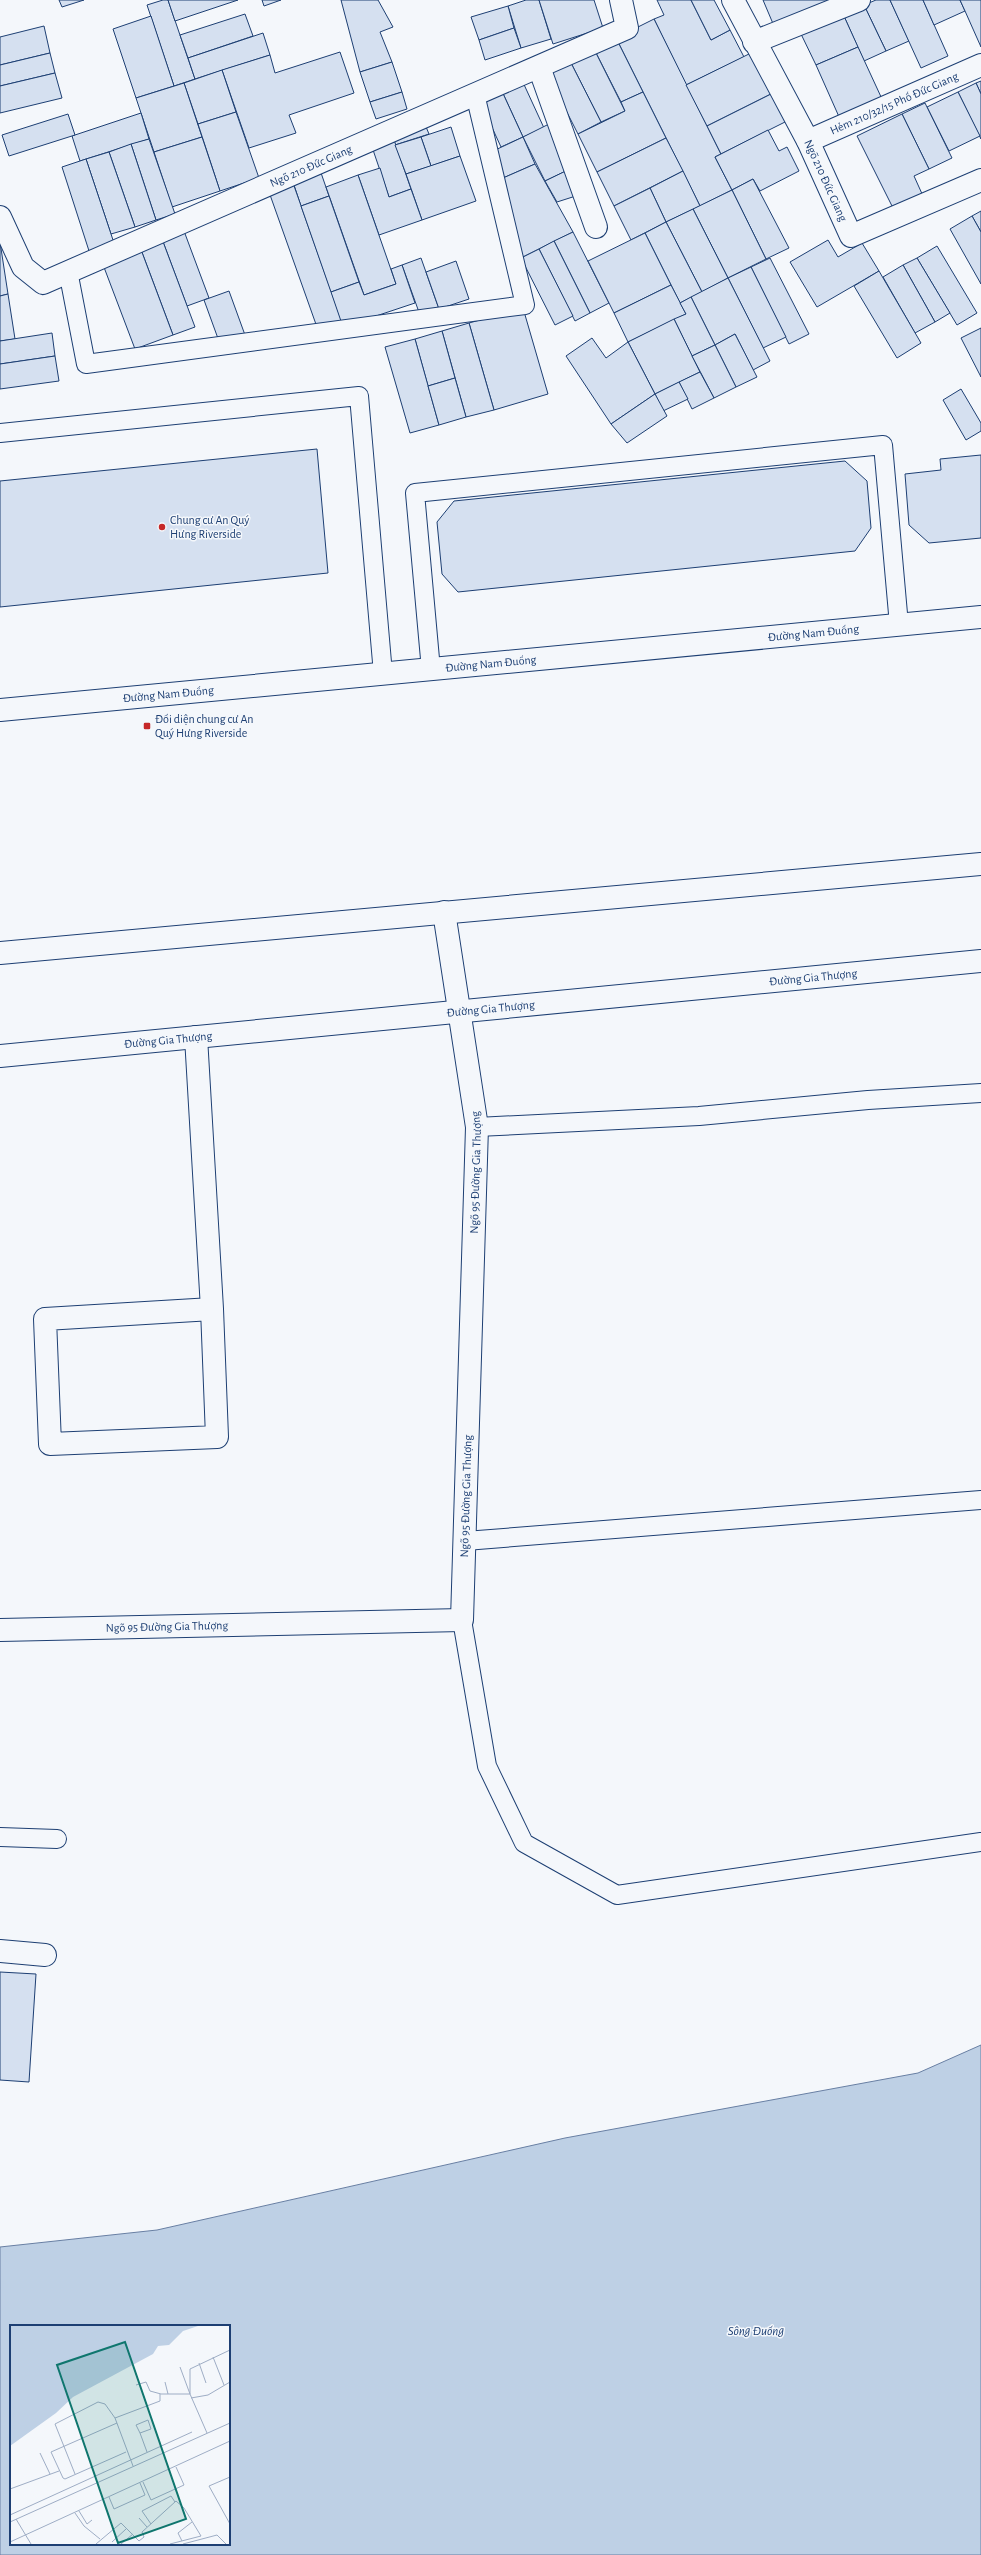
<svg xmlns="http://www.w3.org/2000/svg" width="981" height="2555" viewBox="0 0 981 2555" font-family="'Alegreya Sans',sans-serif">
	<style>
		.water { fill: #bed0e5; stroke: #687fa3; fill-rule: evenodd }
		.building { fill: #d5e0f0; stroke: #1d3f73 }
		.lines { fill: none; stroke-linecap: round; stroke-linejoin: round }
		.lane-casing { stroke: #1d3f73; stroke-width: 20 }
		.street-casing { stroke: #1d3f73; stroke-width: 24 }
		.secondary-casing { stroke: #1d3f73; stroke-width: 24 }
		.lane { stroke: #f4f7fb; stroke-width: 18 }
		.street { stroke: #f4f7fb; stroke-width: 22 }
		.secondary { stroke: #f4f7fb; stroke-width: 22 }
		.poi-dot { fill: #c62828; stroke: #f4f7fb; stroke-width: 1.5 }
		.labels { text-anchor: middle; stroke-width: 3; stroke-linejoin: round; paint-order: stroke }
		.street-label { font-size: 12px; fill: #1d3f73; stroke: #f4f7fb }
		.poi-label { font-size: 12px; fill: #1d3f73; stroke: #f4f7fb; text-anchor: start }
		.water-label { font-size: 13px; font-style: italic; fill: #1d3f73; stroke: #f4f7fb }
		.inset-road { fill: none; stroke: #9eadc5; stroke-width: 1 }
		.view { fill: #0f766e; fill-opacity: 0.15; stroke: #0f766e; stroke-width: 2 }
		.inset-edge { fill: none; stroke: #1d3f73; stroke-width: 2 }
	</style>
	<rect width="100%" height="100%" fill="#f4f7fb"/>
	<path class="water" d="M981,2045v510h-981v-308l157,-17 408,-92 353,-65zM11,2326h218v218h-218z"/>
	<g class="building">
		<path d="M59,0h25l-22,7z"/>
		<path d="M163,0h5l27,79 -21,7 -27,-81z"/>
		<path d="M168,0h70l-63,21z"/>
		<path d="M262,0h19l-17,6z"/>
		<path d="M341,0h37l15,27 -13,5 12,30 -32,10z"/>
		<path d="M526,0h13l12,39 -30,9 -13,-42z"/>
		<path d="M539,0h55l9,28 -50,16z"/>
		<path d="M657,0h34l20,40 19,-10 14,27 -58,28 -32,-66 10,-4z"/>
		<path d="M691,0h23l16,30 -19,10z"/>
		<path d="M763,0h64l1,3 -54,23z"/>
		<path d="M876,0h14l19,41 -23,10 -22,-46z"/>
		<path d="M890,0h33l25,56 -27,12z"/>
		<path d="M923,0h37l5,11 -31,14z"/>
		<path d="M960,0h21v47l-16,-36z"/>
		<path d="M864,5l22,46 -22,10 -21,-47z"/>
		<path d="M508,6l6,22 -35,12 -8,-23z"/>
		<path d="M245,14l8,22 -65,22 -8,-23z"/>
		<path d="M843,14l15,33 -42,18 -15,-31z"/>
		<path d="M151,16l23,70 -38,12 -23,-69z"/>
		<path d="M654,19l67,135 -6,3 17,33 -32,16 -84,-168z"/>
		<path d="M44,26l6,27 -50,12v-28z"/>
		<path d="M514,28l7,20 -36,12 -6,-20z"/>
		<path d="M263,33l7,22 -75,24 -7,-21z"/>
		<path d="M616,38l27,54 -22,10 -27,-53z"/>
		<path d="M858,47l24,52 -42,20 -24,-54z"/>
		<path d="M594,49l31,62 -24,11 -31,-61z"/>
		<path d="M340,52l14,41 -65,22 7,18 -47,15 -27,-78 48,-15 5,18z"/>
		<path d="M753,52l20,41 -66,33 -21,-41z"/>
		<path d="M50,53l5,20 -55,13v-21z"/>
		<path d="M570,61l31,61 -23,12 -31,-61z"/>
		<path d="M392,62l10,30 -32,10 -10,-30z"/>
		<path d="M222,70l14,42 -38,12 -14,-41z"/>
		<path d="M55,73l7,25 -62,15v-27z"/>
		<path d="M521,78l23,50 -21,9 -23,-50z"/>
		<path d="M981,81v13l-5,-11z"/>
		<path d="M184,83l18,54 -48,15 -18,-54z"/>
		<path d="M976,83l5,11v45l-23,-47z"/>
		<path d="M500,87l23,50 -22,10 -23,-50z"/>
		<path d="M402,92l5,17 -31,10 -6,-17z"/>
		<path d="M643,92l23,46 -69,34 -19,-38 47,-23 -4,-9z"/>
		<path d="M958,92l22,44 -31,15 -22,-44z"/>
		<path d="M773,93l14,28 -66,33 -14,-28z"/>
		<path d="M925,103l27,55 -23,11 -27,-55z"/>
		<path d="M236,112l23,66 -39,13 -22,-67z"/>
		<path d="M141,113l8,26 -69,22 -8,-25z"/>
		<path d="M68,114l7,21 -66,21 -7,-21z"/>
		<path d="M902,114l27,55 -15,7 9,20 -29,14 -37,-74z"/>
		<path d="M555,121l17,47 -27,13 -22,-44z"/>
		<path d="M424,122l5,12 -34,11 -3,-11z"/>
		<path d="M451,127l9,29 -29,10 -10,-29z"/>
		<path d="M768,130l11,21 8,-4 12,24 -39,20 -7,-12 -21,11 -17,-33z"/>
		<path d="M392,134l19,55 -22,8 -19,-56z"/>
		<path d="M202,137l18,54 -48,16 -18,-55z"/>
		<path d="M421,137l10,29 -25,8 -11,-29z"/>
		<path d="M523,137l12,27 -32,14 -12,-26z"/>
		<path d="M666,138l17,33 -69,35 -17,-34z"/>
		<path d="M149,139l26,75 -19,6 -25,-76z"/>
		<path d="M131,144l25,76 -21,7 -26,-75z"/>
		<path d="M109,152l26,75 -24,7 -25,-75z"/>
		<path d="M460,156l16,45 -54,19 -16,-46z"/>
		<path d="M86,159l29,87 -25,8 -28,-87z"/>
		<path d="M535,164l38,68 -52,26 -18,-80z"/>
		<path d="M319,167l10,29 -28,10 -10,-30z"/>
		<path d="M380,168l9,29 22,-8 11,31 -43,15 -21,-60z"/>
		<path d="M572,168l10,26 -25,8 -12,-21z"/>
		<path d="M683,171l17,35 -34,16 -16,-34z"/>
		<path d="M358,175l38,109 -32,11 -38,-108z"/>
		<path d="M753,179l36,69 -23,11 -34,-69z"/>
		<path d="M293,183l49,139 -24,8 -49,-138z"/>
		<path d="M650,188l16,34 -35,18 -17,-34z"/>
		<path d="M732,190l34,69 -38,19 -35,-69z"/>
		<path d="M329,196l30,86 -28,10 -30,-86z"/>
		<path d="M693,209l35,69 -26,14 -36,-70z"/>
		<path d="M981,211v21l-9,-16z"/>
		<path d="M972,216l9,16v52l-31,-55z"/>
		<path d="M666,222l36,70 -22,11 -35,-70z"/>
		<path d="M184,231l25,67 -22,8 -25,-67z"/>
		<path d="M573,232l36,71 -19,10 -36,-72z"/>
		<path d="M645,233l26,52 -57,28 -26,-52z"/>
		<path d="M162,239l33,88 -22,8 -33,-88z"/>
		<path d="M828,240l10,17 24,-14 17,28 -62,36 -27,-45z"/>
		<path d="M554,241l36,72 -15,8 -36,-72z"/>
		<path d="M0,242l8,52 -8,2z"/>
		<path d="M937,246l40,67 -20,12 -40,-67z"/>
		<path d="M140,247l33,88 -38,14 -33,-87z"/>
		<path d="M539,249l34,67 -18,9 -34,-67z"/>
		<path d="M421,258l18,51 -19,6 -18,-50z"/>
		<path d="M770,258l39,76 -20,10 -38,-77z"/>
		<path d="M917,258l33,55 -15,9 -32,-57z"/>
		<path d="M456,261l13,38 -30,10 -13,-37z"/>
		<path d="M402,265l13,38 -72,24 -12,-35 28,-10 5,13 32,-11 -5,-15z"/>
		<path d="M903,265l32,57 -20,11 -32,-56z"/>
		<path d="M751,267l35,70 -23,11 -35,-70z"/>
		<path d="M879,271l42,72 -24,15 -43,-72z"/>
		<path d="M728,278l42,83 -17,9 -18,-36 -20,11 -24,-48z"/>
		<path d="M671,285l15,29 -58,28 -14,-29z"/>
		<path d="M229,291l16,44 -25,9 -16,-44z"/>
		<path d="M8,294l7,45 -15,2v-45z"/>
		<path d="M691,297l24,48 -23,11 -18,-37 12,-5 -6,-11z"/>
		<path d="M523,308l25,86 -54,16 -25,-87z"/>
		<path d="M674,319l26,53 -45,22 -27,-52z"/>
		<path d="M469,323l25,87 -28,7 -24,-86z"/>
		<path d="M981,328v49l-20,-39z"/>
		<path d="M442,331l13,47 -27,8 -13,-47z"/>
		<path d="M52,333l3,23 -55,8v-23z"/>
		<path d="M735,334l22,43 -21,10 -21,-42z"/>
		<path d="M592,338l14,20 22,-16 27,52 -44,30 -45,-68z"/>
		<path d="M415,339l24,86 -29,8 -25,-86z"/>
		<path d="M715,345l21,42 -22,11 -22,-42z"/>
		<path d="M55,356l4,25 -59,8v-25z"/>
		<path d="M700,372l14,26 -22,11 -13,-27z"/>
		<path d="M455,378l11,39 -27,8 -11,-39z"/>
		<path d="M679,382l9,17 -25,12 -8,-17z"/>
		<path d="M961,389l20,34v8l-15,9 -23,-40z"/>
		<path d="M655,394l12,22 -40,27 -16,-19z"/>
		<path d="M317,449l11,124 -328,34v-126z"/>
		<path d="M981,455v83l-52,5 -20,-18 -4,-51 36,-4 -1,-11z"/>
		<path d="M845,461l22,20 4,47 -16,23 -397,41 -16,-18 -5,-52 17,-21z"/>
		<path d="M0,1972l36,2 -7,108 -29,-2z"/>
	</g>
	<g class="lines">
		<g class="lane-casing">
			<g id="lane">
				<path d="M68,271l18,93 439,-59 -50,-211"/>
				<path d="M0,433l359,-37 24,278"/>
				<path d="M431,670l-16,-177 468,-48 16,180"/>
				<path d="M477,1127l222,-11 169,-16 113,-7"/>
				<path d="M465,1541l516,-41"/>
				<path d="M462,1620l25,146 37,77 93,52 364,-53"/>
				<path d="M0,1837l57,2"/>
			</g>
		</g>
		<g class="street-casing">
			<g id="street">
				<path id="s1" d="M733,0l75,141 43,95 130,-56"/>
				<path d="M754,42l105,-42"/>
				<path d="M539,67l57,160"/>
				<path id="s2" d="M808,141l173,-76"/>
				<path id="s3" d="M0,217l23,50 20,16 584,-255 -6,-28"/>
				<path d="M196,1037l16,272 -167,10 5,125 167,-7 -5,-128"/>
				<path id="s4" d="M0,1056l981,-95"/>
				<path id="s5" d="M0,1630l462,-10 15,-493 -33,-215"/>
				<path d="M0,1951l45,4"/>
			</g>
		</g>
		<g class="secondary-casing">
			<g id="secondary">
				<path id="s6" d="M0,710l981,-93"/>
				<path d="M0,953l981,-89"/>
			</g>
		</g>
		<use href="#lane" class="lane"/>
		<use href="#street" class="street"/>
		<use href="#secondary" class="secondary"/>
	</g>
	<g class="poi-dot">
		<circle cx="162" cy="527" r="4"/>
		<rect x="143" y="722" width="8" height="8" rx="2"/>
	</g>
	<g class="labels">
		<g class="street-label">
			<text dy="4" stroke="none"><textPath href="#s2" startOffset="94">Hẻm 210/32/15 Phố Đức Giang</textPath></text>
			<text dy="4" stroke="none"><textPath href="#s3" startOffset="373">Ngõ 210 Đức Giang</textPath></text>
			<text dy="4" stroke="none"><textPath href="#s1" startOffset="203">Ngõ 210 Đức Giang</textPath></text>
			<text dy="4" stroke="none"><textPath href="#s6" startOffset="817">Đường Nam Đuống</textPath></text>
			<text dy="4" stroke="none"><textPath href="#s6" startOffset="493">Đường Nam Đuống</textPath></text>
			<text dy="4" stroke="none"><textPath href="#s6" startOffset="169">Đường Nam Đuống</textPath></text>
			<text dy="4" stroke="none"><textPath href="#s4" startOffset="817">Đường Gia Thượng</textPath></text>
			<text dy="4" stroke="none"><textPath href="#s4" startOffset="493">Đường Gia Thượng</textPath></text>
			<text dy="4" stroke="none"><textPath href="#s4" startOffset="169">Đường Gia Thượng</textPath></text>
			<text dy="4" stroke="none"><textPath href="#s5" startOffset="910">Ngõ 95 Đường Gia Thượng</textPath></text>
			<text dy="4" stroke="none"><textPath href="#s5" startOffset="586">Ngõ 95 Đường Gia Thượng</textPath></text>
			<text dy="4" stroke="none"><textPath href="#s5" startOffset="167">Ngõ 95 Đường Gia Thượng</textPath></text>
		</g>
		<g class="poi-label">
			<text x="170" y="524">Chung cư An Quý<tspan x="170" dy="14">Hưng Riverside</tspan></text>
			<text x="155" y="723">Đối diện chung cư An<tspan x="155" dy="14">Quý Hưng Riverside</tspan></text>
		</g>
		<g class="water-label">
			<text x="756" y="2335">Sông Đuống</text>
		</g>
	</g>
	<g transform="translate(10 2325)">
		<rect width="220" height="220" fill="#f4f7fb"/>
		<path d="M0,1h188l-15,5 -14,14 -11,1 -5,8 -80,43 -17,16 -46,33z" fill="#bed0e5"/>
		<path class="inset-road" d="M203,32l11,28M189,38l7,20M155,57l3,12M126,60l10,-3 4,9 11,3h29l-10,-27M181,73l17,-3 22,-13M107,98l-66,29 12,26 2,1 61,-27M130,108l-4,-8 12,-5 3,9 -11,4 7,19M197,108l-17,-39v-25l40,-19M30,128l10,21M123,141l-18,-48 45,-17v-7M65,149l-20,-50 43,-22 7,2 10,14M220,152l-21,9 21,38M133,157l8,18 33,-15 -8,-18M0,164l49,-18M99,172l5,12 31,-14 -5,-12M69,186l8,13 5,-4M65,188l9,13 16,13M0,190l182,-83M129,193l8,9M6,194l15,25M0,197l220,-99M141,199l-9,-13 29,-15 4,6M172,216l-4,-8 14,-11M0,217l220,-101M102,217l14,-13M86,219l25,-21 18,18 5,-4 -2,-5 34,-31 8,7 17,28 -31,8M111,219l12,-10M173,219l34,-9 9,9"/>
		<path class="view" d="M115,17l61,177 -68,24 -61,-178z"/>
		<rect width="220" height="220" class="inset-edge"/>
	</g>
</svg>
